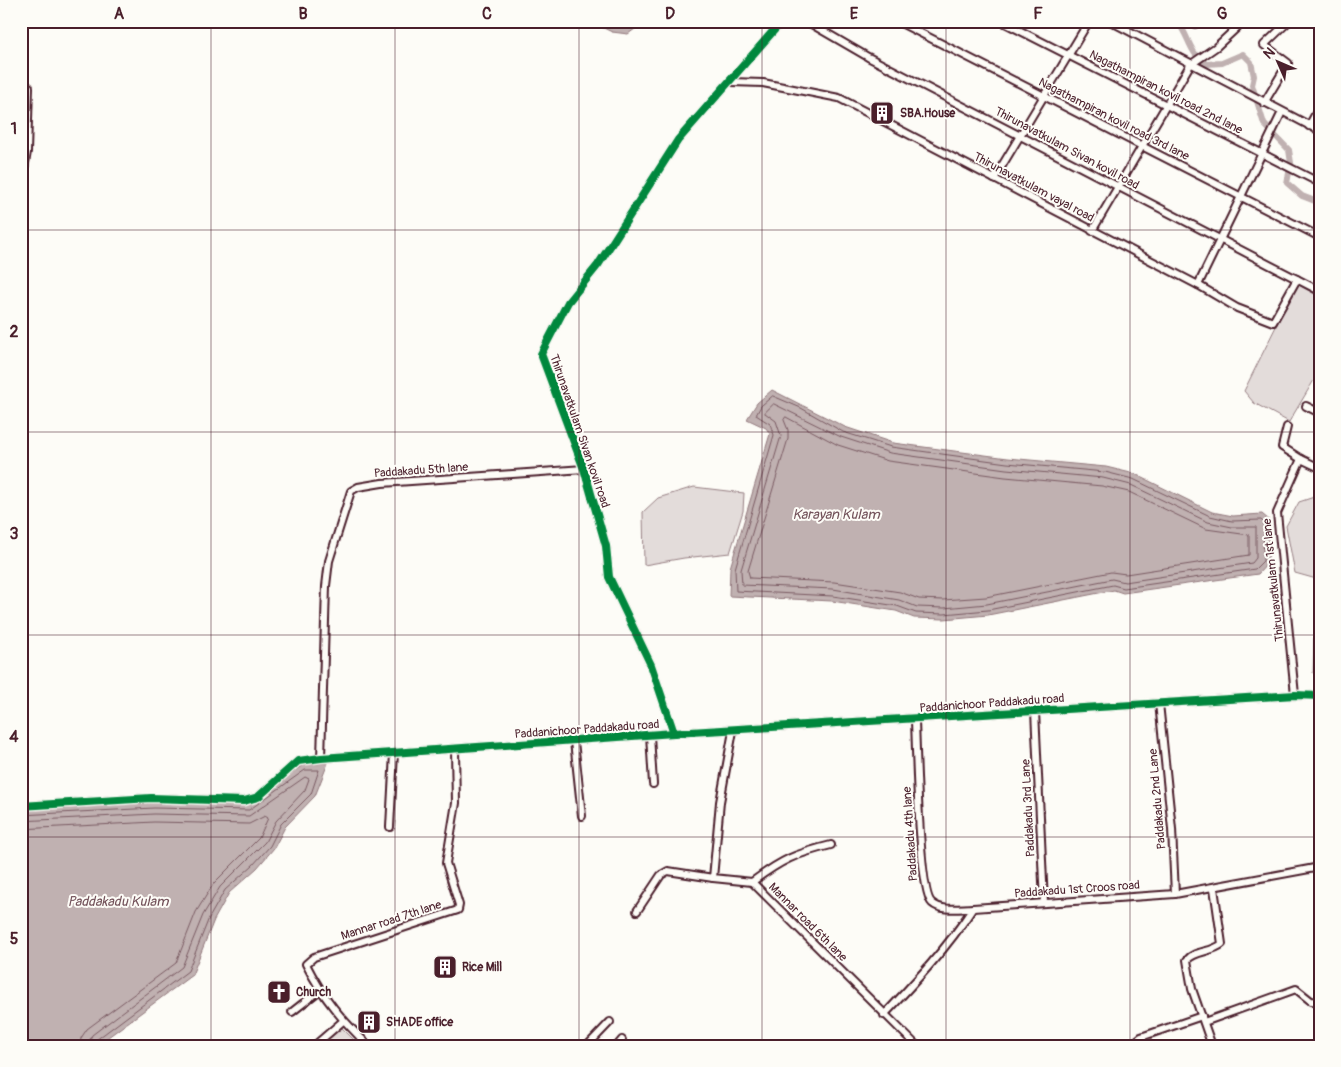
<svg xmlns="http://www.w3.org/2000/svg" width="1341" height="1067" viewBox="0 0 1341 1067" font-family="Pangolin,sans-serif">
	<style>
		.green { fill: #e3dcda; stroke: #967e82 }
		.water { fill: #c0b1b1; stroke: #91777b }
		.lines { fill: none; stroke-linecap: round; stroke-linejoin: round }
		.shore { stroke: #795961; stroke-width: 1 }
		.canal { stroke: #c0b1b1; stroke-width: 6 }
		.street-casing { stroke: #4a1f2b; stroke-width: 10 }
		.street { stroke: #fdfcf7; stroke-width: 6 }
		.cycleway-casing { stroke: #fdfcf7; stroke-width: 11 }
		.cycleway { stroke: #00873e; stroke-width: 8 }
		.grid { fill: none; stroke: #4a1f2b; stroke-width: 1; stroke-opacity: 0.55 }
		.labels { text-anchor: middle; stroke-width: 4; stroke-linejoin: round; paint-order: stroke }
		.street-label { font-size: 12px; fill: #4a1f2b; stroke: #fdfcf7 }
		.poi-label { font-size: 12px; font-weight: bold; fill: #4a1f2b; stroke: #fdfcf7; text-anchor: start }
		.water-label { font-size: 14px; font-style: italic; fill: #73525a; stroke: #fdfcf7 }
		.neatline { fill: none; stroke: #4a1f2b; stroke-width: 2 }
		.grid-label { font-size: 16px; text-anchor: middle; font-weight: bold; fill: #4a1f2b }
	</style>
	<rect width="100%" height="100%" fill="#fdfcf7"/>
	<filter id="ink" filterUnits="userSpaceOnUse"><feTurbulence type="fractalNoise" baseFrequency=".02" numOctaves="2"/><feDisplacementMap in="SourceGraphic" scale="10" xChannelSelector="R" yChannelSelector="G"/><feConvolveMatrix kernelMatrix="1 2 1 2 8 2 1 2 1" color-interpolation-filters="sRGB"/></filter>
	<g filter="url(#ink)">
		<g class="green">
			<path d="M1297,284l23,13v73l-31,52 -35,-19 -10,-12z"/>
			<path d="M694,487l50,6 -1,18 -13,42 -46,5 -40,7 -1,-53 15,-14z"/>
			<path d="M1320,495v85l-25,-7 -9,-47 13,-24z"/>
			<path d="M1320,632v44l-7,-3 1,-39z"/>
			<path d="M341,1027l19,19h-44z"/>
		</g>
		<g class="water">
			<path d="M589,21h57l-18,13 -16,-2z"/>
			<path d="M772,390l73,37 48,16 115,15 98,9 29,7 77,38 21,4 29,-2 7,6 -1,43 -10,11 -135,19 -9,-3 -126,25 -44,4 -30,-1 -18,-7 -64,-10 -103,-5 1,-28 40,-134 -4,-6 -19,-9 10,-16z"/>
			<path d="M328,763l-13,33 -30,31 -11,21 -17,20 -28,25 -15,27 -22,55 -96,71h-75v-236l133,-7 94,2 55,-40z"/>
		</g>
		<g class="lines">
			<g class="shore">
				<path d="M773,396l28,12 42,24 48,15 116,16 98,9 28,7 77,37 22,5 29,-1 3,3 -1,38 -8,8 -131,19 -11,-3 -125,25 -44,4 -28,-1 -19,-7 -64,-10 -97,-5 -1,-22 39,-134 -4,-11 -14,-9 5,-9z"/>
				<path d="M774,404l67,33 49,16 116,16 97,9 28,7 77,37 24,5h24v31l-4,5 -127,19 -13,-3 -125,25 -43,4 -27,-1 -18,-7 -66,-11 -91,-4 -1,-15 40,-134 -5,-15 -11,-8z"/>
				<path d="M786,417l52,28 50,16 117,16 97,9 27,6 77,37 43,6v20l-123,19 -15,-2 -125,25 -43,3 -24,-1 -19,-7 -66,-10 -84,-4 -2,-7 40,-132v-9l-4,-10z"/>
				<path d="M21,815l133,-7 95,2 56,-40h14l-8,24 -30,30 -11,22 -17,19 -28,25 -16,28 -21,53 -92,69 -2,6"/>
				<path d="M21,821l133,-7 95,2 56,-39 4,2 -4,11 -29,31 -11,21 -45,45 -17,28 -21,52 -90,68 -5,11"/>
				<path d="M21,829l133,-7 95,2 16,-8 3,2 -9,20 -45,45 -18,29 -20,51 -89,66 -6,9 -1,8"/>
			</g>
			<path class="canal" d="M1177,21c13,16 11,31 29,43l16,-1 21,-9 8,8 3,14 -2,9 12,39 25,26 2,13 -4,20 15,13 18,7"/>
			<g class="street-casing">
				<g id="street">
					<path d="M806,21l62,36 452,234"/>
					<path d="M897,21l423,216"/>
					<path d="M1001,21l319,162"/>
					<path d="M1110,21l210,110"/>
					<path d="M1195,24l4,-3"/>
					<path d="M731,82l32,1 76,15 359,187 39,23 36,14 24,-43"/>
					<path d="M1264,103l24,-40 -24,-18 25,-24"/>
					<path d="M1309,126l11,-20"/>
					<path d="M994,179l95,-158"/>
					<path d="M21,186l6,-34 2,-65"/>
					<path d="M1092,231l98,-166 26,-18 28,-26"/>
					<path d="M1198,285l84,-173"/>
					<path d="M1306,406l14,7"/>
					<path d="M1287,427l-5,20 19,12"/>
					<path d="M1295,695l-18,-182 24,-54 19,9"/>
					<path d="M1159,703l13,126 3,65"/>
					<path d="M1035,711l9,192"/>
					<path d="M915,720c1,25 4,173 17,183 10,9 29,5 41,5"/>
					<path d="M733,731l-13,71 -7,76 39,4 165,164"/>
					<path d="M674,733l-23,-68 -42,-88 -3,-31 -22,-77 -43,-115 27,-52 30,-37 80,-125 104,-119"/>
					<path d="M650,735l3,49"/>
					<path d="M574,741l8,75"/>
					<path d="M321,758l5,-172 3,-25 22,-70 7,-4 24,-4 202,-14"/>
					<path d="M21,806l130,-8 93,3 14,-4 40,-36 23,-3 353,-25 621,-38 25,1"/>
					<path d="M390,827l4,-74"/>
					<path d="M752,882c31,-23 43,-28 79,-37"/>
					<path d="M637,911l24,-36 7,-4 45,7"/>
					<path d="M292,1012l28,-22"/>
					<path d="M884,1015c32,-34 64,-68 89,-107l202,-14 145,-27"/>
					<path d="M1204,1022l92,-33 15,12 9,1"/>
					<path d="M314,1046l29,-25"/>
					<path d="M369,1046c-27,-26 -46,-48 -63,-82l8,-7 144,-47 1,-5 -13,-42 10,-60 -1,-53"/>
					<path d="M587,1046l23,-24"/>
					<path d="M617,1046l5,-6"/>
					<path d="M1130,1046l11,-9 61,-21"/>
					<path d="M1212,1046l-20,-57 -5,-29c8,-10 24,-7 35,-16l-8,-56"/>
				</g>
			</g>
			<use href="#street" class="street"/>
			<g class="cycleway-casing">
				<g id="cycleway">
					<path d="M674,733l-23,-68 -42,-88 -3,-31 -22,-77 -43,-115 27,-52 30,-37 80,-125 104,-119"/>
					<path d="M21,806l130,-8 93,3 14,-4 40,-36 23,-3 353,-25 621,-38 25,1"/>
				</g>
			</g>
			<use href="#cycleway" class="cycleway"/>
		</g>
	</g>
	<path class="grid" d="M211,21v1025M395,21v1025M579,21v1025M762,21v1025M946,21v1025M1130,21v1025M21,230h1299M21,432h1299M21,635h1299M21,837h1299"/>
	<defs>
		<g id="building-square" transform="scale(1.25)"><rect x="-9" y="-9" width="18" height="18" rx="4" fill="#4a1f2b" stroke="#fdfcf7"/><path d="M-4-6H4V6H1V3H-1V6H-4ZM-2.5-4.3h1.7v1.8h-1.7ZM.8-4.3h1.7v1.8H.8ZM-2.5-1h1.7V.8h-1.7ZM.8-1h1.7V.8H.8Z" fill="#fff"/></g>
		<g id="church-square" transform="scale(1.25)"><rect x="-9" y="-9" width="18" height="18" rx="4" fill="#4a1f2b" stroke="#fdfcf7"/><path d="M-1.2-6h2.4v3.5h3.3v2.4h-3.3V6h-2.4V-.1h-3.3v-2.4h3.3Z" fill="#fff"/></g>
	</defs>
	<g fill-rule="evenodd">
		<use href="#building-square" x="882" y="113"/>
		<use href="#building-square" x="445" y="967"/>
		<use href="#church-square" x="279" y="992"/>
		<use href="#building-square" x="369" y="1022"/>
	</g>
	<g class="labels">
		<g class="street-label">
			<text transform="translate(1166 92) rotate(27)" y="4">Nagathampiran kovil road 2nd lane</text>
			<text transform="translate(1114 119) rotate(27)" y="4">Nagathampiran kovil road 3rd lane</text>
			<text transform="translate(1067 148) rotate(28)" y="4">Thirunavatkulam Sivan kovil road</text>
			<text transform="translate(1034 187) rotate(28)" y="4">Thirunavatkulam vayal road</text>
			<text transform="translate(580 431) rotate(71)" y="4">Thirunavatkulam Sivan kovil road</text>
			<text transform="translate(421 470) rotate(-4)" y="4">Paddakadu 5th lane</text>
			<text transform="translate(1273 580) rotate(-96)" y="4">Thirunavatkulam 1st lane</text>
			<text transform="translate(992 703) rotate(-4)" y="4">Paddanichoor Paddakadu road</text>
			<text transform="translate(587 729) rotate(-4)" y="4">Paddanichoor Paddakadu road</text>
			<text transform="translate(1157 799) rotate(-95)" y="4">Paddakadu 2nd Lane</text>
			<text transform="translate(1028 808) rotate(-93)" y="4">Paddakadu 3rd Lane</text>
			<text transform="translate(910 834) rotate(-94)" y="4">Paddakadu 4th lane</text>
			<text transform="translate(1077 889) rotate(-4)" y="4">Paddakadu 1st Croos road</text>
			<text transform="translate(391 920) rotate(-18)" y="4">Mannar road 7th lane</text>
			<text transform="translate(808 922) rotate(45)" y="4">Mannar road 6th lane</text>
		</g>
		<g class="poi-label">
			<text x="900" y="117">SBA.House</text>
			<text x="462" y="971">Rice Mill</text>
			<text x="296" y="996">Church</text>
			<text x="386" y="1026">SHADE office</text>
		</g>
		<g class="water-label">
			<text x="836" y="519">Karayan Kulam</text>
			<text x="118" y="906">Paddakadu Kulam</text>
		</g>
	</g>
	<rect width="1341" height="1067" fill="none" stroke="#fdfcf7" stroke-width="55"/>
	<g transform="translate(1278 62) rotate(315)" stroke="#fdfcf7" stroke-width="4" paint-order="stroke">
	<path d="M0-4L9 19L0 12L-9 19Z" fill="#4a1f2b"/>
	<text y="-8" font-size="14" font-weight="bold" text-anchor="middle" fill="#4a1f2b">N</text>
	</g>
	<rect x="28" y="28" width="1286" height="1012" class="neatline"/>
	<g class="grid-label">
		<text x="119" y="19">A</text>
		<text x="303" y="19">B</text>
		<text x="487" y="19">C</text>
		<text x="670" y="19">D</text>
		<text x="854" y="19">E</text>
		<text x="1038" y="19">F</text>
		<text x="1222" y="19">G</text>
		<text x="14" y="134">1</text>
		<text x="14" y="337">2</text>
		<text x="14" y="539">3</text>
		<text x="14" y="742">4</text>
		<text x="14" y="944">5</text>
	</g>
</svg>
